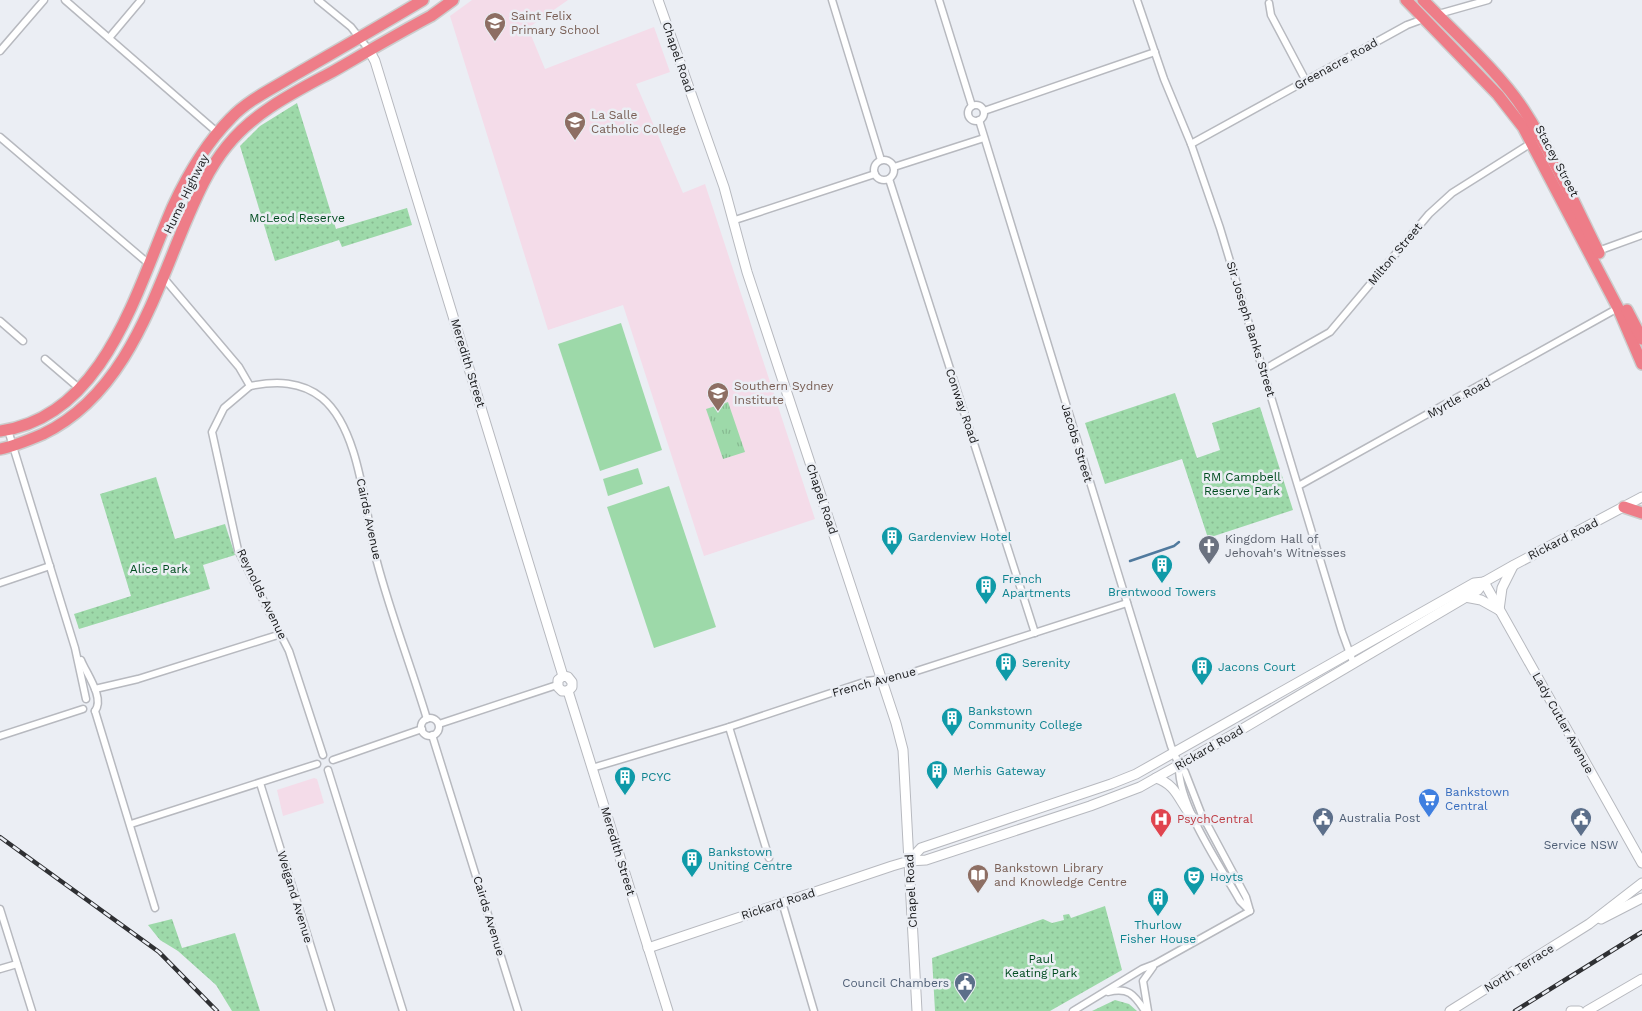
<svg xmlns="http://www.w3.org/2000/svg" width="1642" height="1011" viewBox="0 0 1642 1011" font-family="'Work Sans',sans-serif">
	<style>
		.education { fill: #f4dce9 }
		.grass { fill: url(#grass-tufts) }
		.park { fill: url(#park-dots) }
		.pitch { fill: #9dd9a9 }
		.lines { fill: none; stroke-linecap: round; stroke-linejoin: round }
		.stream { stroke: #517a9e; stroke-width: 2.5 }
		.street-casing { stroke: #b7b9bf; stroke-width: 9 }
		.secondary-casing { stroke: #b7b9bf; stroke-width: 11 }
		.highway-casing { stroke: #cccdcd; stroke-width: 14 }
		.street { stroke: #fff; stroke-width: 6 }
		.secondary { stroke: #fff; stroke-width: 9 }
		.highway { stroke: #ee7d88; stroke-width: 11 }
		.rail-casing { stroke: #2f3033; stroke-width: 4.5 }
		.rail { stroke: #ebeef4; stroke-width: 2.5; stroke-dasharray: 8; stroke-linecap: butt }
		.labels { text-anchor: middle; stroke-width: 5; stroke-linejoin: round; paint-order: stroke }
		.education-label { font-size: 12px; fill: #785e54; stroke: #ebeef4; text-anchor: start }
		.street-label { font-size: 12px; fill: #191a1c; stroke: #ebeef4 }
		.park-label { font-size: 12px; fill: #004c1f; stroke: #ebeef4 }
		.culture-label { font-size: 12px; fill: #0d838f; stroke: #ebeef4; text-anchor: start }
		.worship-label { font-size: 12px; fill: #5b616d; stroke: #ebeef4; text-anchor: start }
		.shop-label { font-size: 12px; fill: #366cbe; stroke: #ebeef4; text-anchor: start }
		.service-label { font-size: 12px; fill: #4e5e75; stroke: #ebeef4; text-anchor: start }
		.health-label { font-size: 12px; fill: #be3a42; stroke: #ebeef4; text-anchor: start }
	</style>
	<defs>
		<pattern id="grass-tufts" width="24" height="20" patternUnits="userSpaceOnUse" patternTransform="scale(1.25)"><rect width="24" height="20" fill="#9dd9a9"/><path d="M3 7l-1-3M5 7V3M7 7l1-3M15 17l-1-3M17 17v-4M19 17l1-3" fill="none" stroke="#87ba91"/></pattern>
		<pattern id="park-dots" width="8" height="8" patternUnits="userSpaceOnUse" patternTransform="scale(1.25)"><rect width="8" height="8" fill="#9dd9a9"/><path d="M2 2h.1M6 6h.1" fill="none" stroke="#87ba91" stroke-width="1.8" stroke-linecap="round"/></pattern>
	</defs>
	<rect width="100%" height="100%" fill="#ebeef4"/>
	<g class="education">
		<path d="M472,0h96l-40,28 17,41 109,-42 16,45 -34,12 47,109 22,-9 110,335 -111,37 -81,-251 -75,25 -98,-314z"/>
		<path d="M314,778l3,1 7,24 -41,13 -6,-26z"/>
	</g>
	<path class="grass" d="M728,402l17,50 -22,7 -17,-50z"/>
	<g class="park">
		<path d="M297,103l39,126 71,-21 5,17 -70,22 -3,-7 -64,21 -35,-115 20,-20z"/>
		<path d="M1175,393l22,65 23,-8 -8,-27 48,-16 33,103 -85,28 -26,-79 -77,25 -20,-61z"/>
		<path d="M156,477l19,62 50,-15 10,31 -32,10 7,24 -131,40 -5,-15 57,-18 -31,-102z"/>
		<path d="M1105,906l17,64 -72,41h-115l-3,-53 111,-39 9,4 12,-3 -1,-5 6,-1 2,4z"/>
		<path d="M172,919l10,29 53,-15 25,78h-28l-16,-26 -38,-34 -18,-11 -12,-15z"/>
		<path d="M1115,1000l14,4 8,7h-45z"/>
	</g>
	<g class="pitch">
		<path d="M621,323l41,127 -62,21 -42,-127z"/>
		<path d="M638,468l5,16 -35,12 -5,-17z"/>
		<path d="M669,486l47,141 -62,21 -47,-141z"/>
	</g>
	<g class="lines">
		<path class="stream" d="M1130,561l44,-15 5,-4"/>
		<g class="street-casing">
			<g id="street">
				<path d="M65,0l153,133"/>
				<path d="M318,0l33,27 18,23"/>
				<path d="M832,0l49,160"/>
				<path d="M939,0l33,106"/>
				<path d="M1137,0l27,79 27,65 29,84 122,404 11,30"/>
				<path d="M1269,3l2,12 35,66"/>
				<path d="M1435,15l53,-15"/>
				<path d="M109,38l32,-38"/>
				<path d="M0,51l44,-51"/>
				<circle cx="976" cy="113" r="8"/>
				<path d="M984,111l171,-59"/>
				<path d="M979,120l192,626 8,19 6,7 16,41 45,84 4,14"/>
				<path d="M0,137l149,127"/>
				<path d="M1191,144l216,-119 19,-7"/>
				<circle cx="884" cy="170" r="10"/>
				<path d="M894,167l90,-29"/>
				<path d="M889,179l146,454"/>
				<path d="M735,220l140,-46"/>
				<path d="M1598,251l44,-16"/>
				<path d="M162,276l77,91 11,19"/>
				<path d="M0,321l23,20"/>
				<path d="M45,359l35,30"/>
				<path d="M1263,370l67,-38 99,-118 23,-21 81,-51"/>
				<path d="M250,386c26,-5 51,-5 72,12 39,32 43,118 55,164 14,53 34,104 50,157"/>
				<path d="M250,386l-26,22 -12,24 26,118 51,101 34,104"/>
				<path d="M8,430l67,218 11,51"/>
				<path d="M1300,485l318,-177"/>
				<path d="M0,583l50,-17"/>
				<path d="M81,660c5,13 24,38 14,51"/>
				<path d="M95,689l43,-10 143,-45"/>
				<path d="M95,711l60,197"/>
				<circle cx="430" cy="727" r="9"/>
				<path d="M439,724l118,-39"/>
				<path d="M729,727l40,131"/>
				<path d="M432,735l86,276"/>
				<path d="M0,736l83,-27"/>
				<path d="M333,760l89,-31"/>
				<path d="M1179,765c-2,39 42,102 61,136l9,9"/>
				<path d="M592,768l137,-41 138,-46 31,-4 229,-74"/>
				<path d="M328,770l75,241"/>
				<path d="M260,783l71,228"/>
				<path d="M131,824l186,-60"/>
				<path d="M782,902l32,109"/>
				<path d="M0,909l32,102"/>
				<path d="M0,969l17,-5"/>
				<path d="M1108,992c20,-5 26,2 37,19"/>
				<path d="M1073,1011l69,-42 13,-5 95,-53"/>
				<path d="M1148,1011l-5,-30 10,-14"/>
			</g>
		</g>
		<g class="secondary-casing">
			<g id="secondary">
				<path d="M658,0l66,187 23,85 149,451 7,27 14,261"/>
				<path d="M369,50l6,11 188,615"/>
				<path d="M1484,582l158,281"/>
				<path d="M1465,597l16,3 18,10"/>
				<path d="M1499,610l3,-22 11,-22"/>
				<path d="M563,676l-5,4v7l4,4h6"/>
				<path d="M563,676l5,1 4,5v5l-4,4"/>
				<path d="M568,691l100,320"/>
				<path d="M1156,778c22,7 23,25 38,41"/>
				<path d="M909,861l12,-13 190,-64 25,-10 338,-191 10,-1"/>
				<path d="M1601,919l41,-21"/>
				<path d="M648,948l244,-82 17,-5 17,-1 164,-54 50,-19 92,-52 246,-145 6,-8 30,-17 128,-68"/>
				<path d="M1450,1011l139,-87 53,-41"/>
				<path d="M1571,1011h8"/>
				<path d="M1587,1011l55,-32"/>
			</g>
		</g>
		<g class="highway-casing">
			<g id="highway">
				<path d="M1406,0l92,95 25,32 95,181 24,56"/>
				<path d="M1423,0c32,33 77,73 101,110 29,45 51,95 75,143"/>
				<path d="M1627,310l15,29"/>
				<path d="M0,431c105,-14 137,-143 173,-225 15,-32 33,-63 58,-88 17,-18 41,-29 62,-42 43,-25 87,-50 130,-76"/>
				<path d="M0,449c15,-3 29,-9 43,-15 81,-39 109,-132 141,-208 12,-28 24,-57 43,-80 27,-34 68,-54 105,-74 33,-19 65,-38 99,-56l22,-16"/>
				<path d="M1624,507l18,6"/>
			</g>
		</g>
		<use href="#street" class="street"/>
		<use href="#secondary" class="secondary"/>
		<use href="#highway" class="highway"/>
		<g class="rail-casing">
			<g id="rail">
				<path d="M0,837l159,115 58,59"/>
				<path d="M1515,1011l127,-79"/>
			</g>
		</g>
		<use href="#rail" class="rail"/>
	</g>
	<defs>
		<g id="school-pin" transform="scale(1.125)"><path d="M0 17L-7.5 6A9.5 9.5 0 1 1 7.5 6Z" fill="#8d6e63" stroke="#ebeef4"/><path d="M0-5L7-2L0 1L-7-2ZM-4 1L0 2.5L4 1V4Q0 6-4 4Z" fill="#fff"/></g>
		<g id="university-pin" transform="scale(1.125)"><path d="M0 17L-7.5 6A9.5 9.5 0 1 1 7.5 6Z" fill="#8d6e63" stroke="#ebeef4"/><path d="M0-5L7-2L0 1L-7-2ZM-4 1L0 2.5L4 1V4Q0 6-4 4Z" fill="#fff"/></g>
		<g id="building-pin" transform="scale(1.125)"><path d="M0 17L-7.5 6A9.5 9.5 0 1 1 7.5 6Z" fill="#0f9aa8" stroke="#ebeef4"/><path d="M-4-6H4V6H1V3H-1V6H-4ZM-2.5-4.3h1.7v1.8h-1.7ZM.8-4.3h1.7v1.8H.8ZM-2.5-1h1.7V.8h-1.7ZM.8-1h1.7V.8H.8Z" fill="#fff"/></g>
		<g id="church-pin" transform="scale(1.125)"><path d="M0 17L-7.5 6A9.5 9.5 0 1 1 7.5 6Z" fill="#6b7280" stroke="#ebeef4"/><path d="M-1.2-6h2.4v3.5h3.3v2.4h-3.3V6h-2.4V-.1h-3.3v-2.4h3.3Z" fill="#fff"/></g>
		<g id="supermarket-pin" transform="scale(1.125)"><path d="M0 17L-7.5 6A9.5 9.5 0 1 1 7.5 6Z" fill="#3f7fe0" stroke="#ebeef4"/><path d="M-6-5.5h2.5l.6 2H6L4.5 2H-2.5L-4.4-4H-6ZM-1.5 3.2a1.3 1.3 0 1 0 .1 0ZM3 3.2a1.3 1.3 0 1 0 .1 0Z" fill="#fff"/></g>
		<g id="civic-pin" transform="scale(1.125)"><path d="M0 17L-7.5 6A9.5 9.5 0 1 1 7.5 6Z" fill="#5c6f8a" stroke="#ebeef4"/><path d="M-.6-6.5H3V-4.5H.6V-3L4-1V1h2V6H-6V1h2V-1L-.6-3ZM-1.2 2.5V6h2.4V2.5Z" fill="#fff"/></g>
		<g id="hospital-pin" transform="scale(1.125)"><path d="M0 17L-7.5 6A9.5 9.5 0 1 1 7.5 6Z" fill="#e0444e" stroke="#ebeef4"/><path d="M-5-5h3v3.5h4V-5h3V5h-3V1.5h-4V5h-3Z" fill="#fff"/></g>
		<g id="library-pin" transform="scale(1.125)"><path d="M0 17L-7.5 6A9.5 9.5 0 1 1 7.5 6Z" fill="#8d6e63" stroke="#ebeef4"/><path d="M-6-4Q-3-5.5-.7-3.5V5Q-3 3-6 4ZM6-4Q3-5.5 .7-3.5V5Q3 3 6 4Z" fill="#fff"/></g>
		<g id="theatre-pin" transform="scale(1.125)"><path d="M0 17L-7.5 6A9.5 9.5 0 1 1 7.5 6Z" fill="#0f9aa8" stroke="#ebeef4"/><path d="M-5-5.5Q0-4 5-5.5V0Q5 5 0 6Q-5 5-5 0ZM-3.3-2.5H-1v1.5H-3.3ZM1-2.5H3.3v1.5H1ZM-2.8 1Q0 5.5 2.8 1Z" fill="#fff"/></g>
	</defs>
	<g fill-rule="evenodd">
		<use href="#school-pin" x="495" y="23"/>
		<use href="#school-pin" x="575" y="122"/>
		<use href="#university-pin" x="718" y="393"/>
		<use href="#building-pin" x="892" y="537"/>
		<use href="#church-pin" x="1209" y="546"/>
		<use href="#building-pin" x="1162" y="565"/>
		<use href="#building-pin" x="986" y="586"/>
		<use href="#building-pin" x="1006" y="663"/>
		<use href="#building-pin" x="1202" y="667"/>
		<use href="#building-pin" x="952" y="718"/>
		<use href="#building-pin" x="937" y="771"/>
		<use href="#building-pin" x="625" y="777"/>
		<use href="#supermarket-pin" x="1429" y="799"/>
		<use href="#civic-pin" x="1323" y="818"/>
		<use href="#civic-pin" x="1581" y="818"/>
		<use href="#hospital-pin" x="1161" y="819"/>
		<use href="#building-pin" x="692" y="859"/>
		<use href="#library-pin" x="978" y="875"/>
		<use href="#theatre-pin" x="1194" y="877"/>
		<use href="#building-pin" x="1158" y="898"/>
		<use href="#civic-pin" x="965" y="983"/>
	</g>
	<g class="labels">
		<g class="education-label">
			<text x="511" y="20">Saint Felix<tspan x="511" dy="14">Primary School</tspan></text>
			<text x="591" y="119">La Salle<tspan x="591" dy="14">Catholic College</tspan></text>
			<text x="734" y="390">Southern Sydney<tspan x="734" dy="14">Institute</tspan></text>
			<text x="994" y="872">Bankstown Library<tspan x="994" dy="14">and Knowledge Centre</tspan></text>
		</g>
		<g class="street-label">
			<text transform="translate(678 57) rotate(71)" y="4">Chapel Road</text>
			<text transform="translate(1336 64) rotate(-29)" y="4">Greenacre Road</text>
			<text transform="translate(1557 161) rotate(62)" y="4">Stacey Street</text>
			<text transform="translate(186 194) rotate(-64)" y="4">Hume Highway</text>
			<text transform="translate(1395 254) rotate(-50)" y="4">Milton Street</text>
			<text transform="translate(1251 329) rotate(73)" y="4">Sir Joseph Banks Street</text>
			<text transform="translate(468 363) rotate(73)" y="4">Meredith Street</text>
			<text transform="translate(1459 398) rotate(-29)" y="4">Myrtle Road</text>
			<text transform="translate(962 406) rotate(71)" y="4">Conway Road</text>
			<text transform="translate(1077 443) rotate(73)" y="4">Jacobs Street</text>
			<text transform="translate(822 499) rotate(71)" y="4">Chapel Road</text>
			<text transform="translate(369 519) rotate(78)" y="4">Cairds Avenue</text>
			<text transform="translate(1563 539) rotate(-27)" y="4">Rickard Road</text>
			<text transform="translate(262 594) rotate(64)" y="4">Reynolds Avenue</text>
			<text transform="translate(874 682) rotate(-15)" y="4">French Avenue</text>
			<text transform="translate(1563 723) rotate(61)" y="4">Lady Cutler Avenue</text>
			<text transform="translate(1209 748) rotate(-30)" y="4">Rickard Road</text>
			<text transform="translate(618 851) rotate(73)" y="4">Meredith Street</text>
			<text transform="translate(911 891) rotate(-93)" y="4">Chapel Road</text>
			<text transform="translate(295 897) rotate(73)" y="4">Weigand Avenue</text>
			<text transform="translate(778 904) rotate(-18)" y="4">Rickard Road</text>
			<text transform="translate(489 916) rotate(73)" y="4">Cairds Avenue</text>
			<text transform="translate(1519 968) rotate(-32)" y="4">North Terrace</text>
		</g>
		<g class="park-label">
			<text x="297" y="222">McLeod Reserve</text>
			<text x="1242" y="481">RM Campbell<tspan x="1242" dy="14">Reserve Park</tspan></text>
			<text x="159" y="573">Alice Park</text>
			<text x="1041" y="963">Paul<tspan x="1041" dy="14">Keating Park</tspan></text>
		</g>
		<g class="culture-label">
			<text x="908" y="541">Gardenview Hotel</text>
			<text x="1002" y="583">French<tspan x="1002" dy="14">Apartments</tspan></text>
			<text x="1162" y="596" text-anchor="middle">Brentwood Towers</text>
			<text x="1022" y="667">Serenity</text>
			<text x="1218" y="671">Jacons Court</text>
			<text x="968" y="715">Bankstown<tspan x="968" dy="14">Community College</tspan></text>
			<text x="953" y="775">Merhis Gateway</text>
			<text x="641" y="781">PCYC</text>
			<text x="708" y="856">Bankstown<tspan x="708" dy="14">Uniting Centre</tspan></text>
			<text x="1210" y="881">Hoyts</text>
			<text x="1158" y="929" text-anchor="middle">Thurlow<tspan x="1158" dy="14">Fisher House</tspan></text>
		</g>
		<g class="worship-label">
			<text x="1225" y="543">Kingdom Hall of<tspan x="1225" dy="14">Jehovah's Witnesses</tspan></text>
		</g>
		<g class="shop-label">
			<text x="1445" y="796">Bankstown<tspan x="1445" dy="14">Central</tspan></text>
		</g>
		<g class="service-label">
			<text x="1339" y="822">Australia Post</text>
			<text x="1581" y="849" text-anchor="middle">Service NSW</text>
			<text x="949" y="987" text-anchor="end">Council Chambers</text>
		</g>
		<g class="health-label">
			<text x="1177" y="823">PsychCentral</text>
		</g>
	</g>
</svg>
